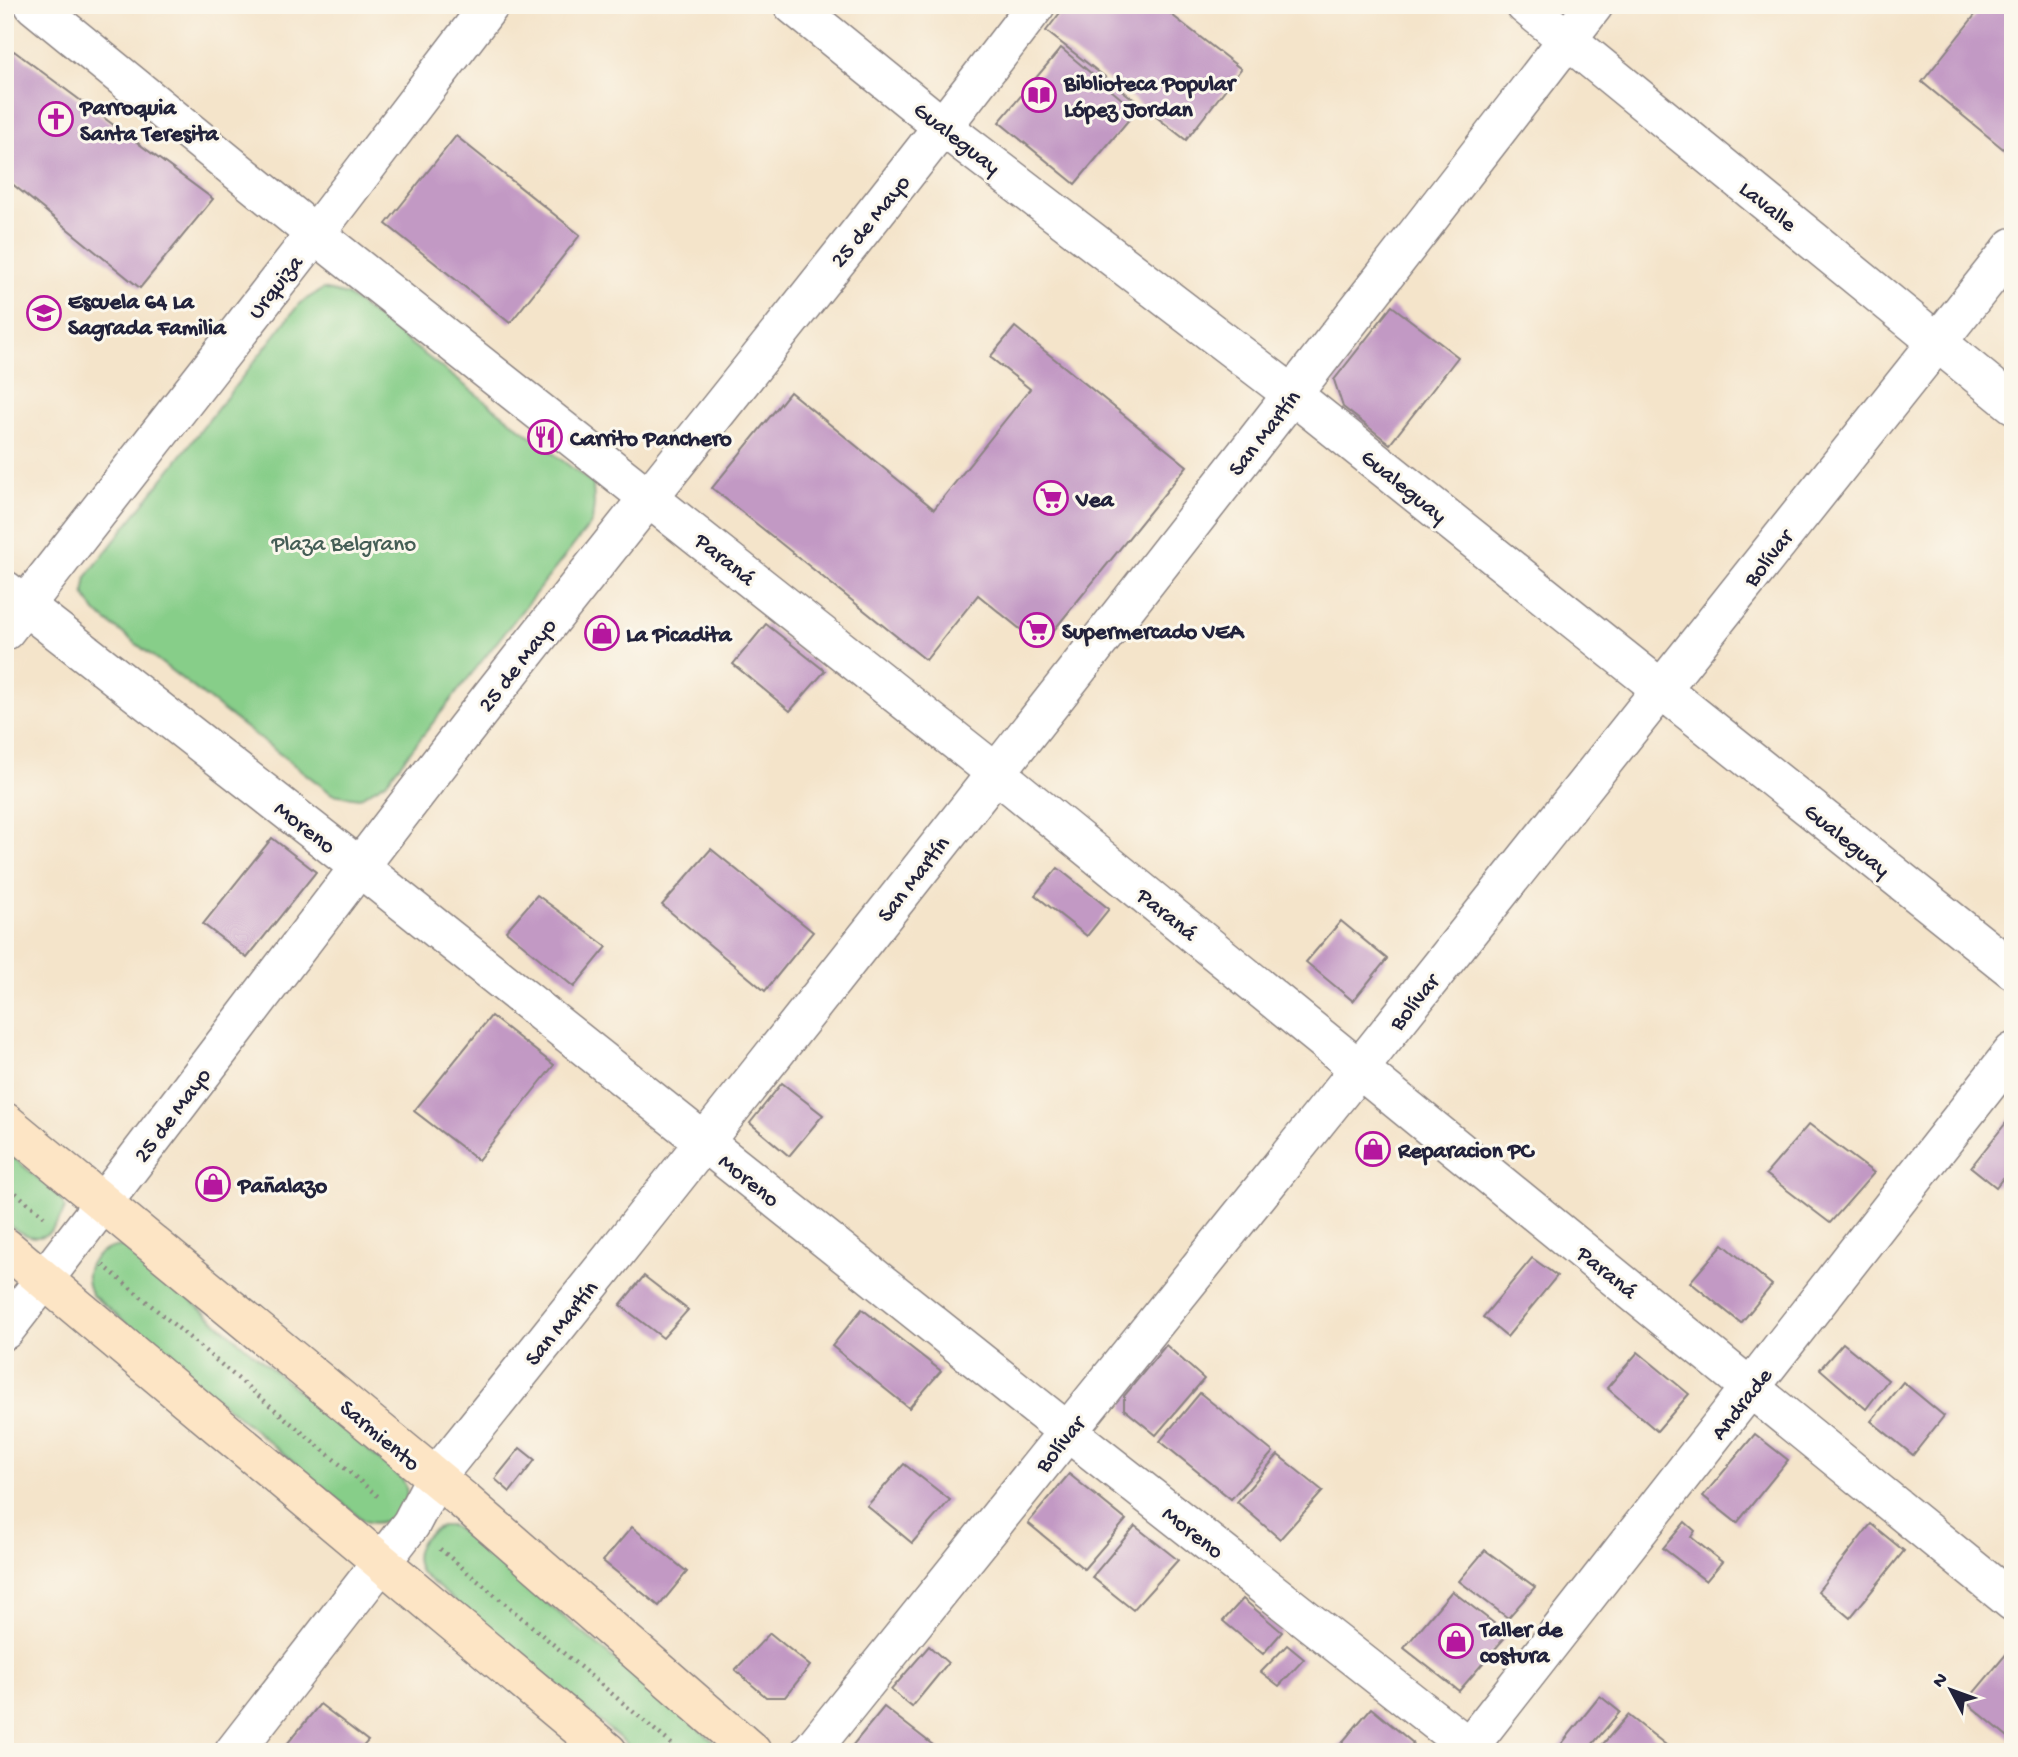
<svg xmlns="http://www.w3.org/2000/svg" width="2018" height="1757" viewBox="0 0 2018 1757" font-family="'Gochi Hand',sans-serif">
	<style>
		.green { fill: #87ce89; stroke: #547862; stroke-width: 2 }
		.building { fill: #c299c4 }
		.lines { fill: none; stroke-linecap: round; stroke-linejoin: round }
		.minor-casing { stroke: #8b8382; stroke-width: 41 }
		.tertiary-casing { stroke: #8b8382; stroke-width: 41 }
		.secondary-casing { stroke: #8b8382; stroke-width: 41 }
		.path { stroke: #8b8382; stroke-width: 4.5; stroke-dasharray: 2 5; stroke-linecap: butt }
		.minor { stroke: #fff; stroke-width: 38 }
		.tertiary { stroke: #fff; stroke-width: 38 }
		.secondary { stroke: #fde5c5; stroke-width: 38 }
		.labels { text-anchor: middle; stroke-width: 6; stroke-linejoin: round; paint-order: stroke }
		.poi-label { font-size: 23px; font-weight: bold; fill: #22223b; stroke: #fbf7ec; text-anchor: start }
		.street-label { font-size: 23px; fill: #22223b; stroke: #fbf7ec }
		.park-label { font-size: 23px; fill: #455e56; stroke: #fbf7ec }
	</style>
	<rect width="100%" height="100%" fill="#fbf7ec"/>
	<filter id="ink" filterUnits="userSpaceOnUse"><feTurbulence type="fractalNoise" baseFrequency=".0143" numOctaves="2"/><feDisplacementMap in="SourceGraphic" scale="14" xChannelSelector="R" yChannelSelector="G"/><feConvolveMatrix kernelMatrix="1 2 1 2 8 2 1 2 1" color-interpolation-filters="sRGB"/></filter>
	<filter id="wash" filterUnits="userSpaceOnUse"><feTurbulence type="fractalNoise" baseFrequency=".00686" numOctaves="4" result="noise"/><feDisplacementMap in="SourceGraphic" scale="28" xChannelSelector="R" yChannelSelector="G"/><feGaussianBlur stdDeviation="1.57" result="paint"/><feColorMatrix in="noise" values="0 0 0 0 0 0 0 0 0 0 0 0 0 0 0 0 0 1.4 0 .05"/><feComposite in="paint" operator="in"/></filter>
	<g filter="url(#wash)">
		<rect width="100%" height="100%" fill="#f4e4ca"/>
		<g class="green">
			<path d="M323,289l24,6 246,189 1,20 -2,18 -206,260 -27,16 -27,-4 -237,-182 -11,-18 3,-18 213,-273z"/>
			<path d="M5,1150l56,48 4,10c-15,36 -33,36 -60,14z"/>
			<path d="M122,1246l8,3 271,229c18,22 -10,52 -37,43l-272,-226c-14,-26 3,-46 30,-49z"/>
			<path d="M441,1526h10l7,3 268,223h-90l-216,-180c-10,-20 1,-37 21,-46z"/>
		</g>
		<g id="blocks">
			<g class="building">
				<path d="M1066,5h93l82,64 -55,71 -140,-109z"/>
				<path d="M1983,5h30v152l-91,-75z"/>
				<path d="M1061,48l75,63 -61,73 -76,-62z"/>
				<path d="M14,51l199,148 -73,89 -135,-110v-118z"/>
				<path d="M456,136l124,99 -70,88 -124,-99z"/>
				<path d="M1392,306l66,51 -68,87 -47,-37 -9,-27z"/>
				<path d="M1015,327l172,139 -146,180 -63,-51 -52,65 -214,-172 78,-96 144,117 96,-120 -40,-32z"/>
				<path d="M766,624l59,47 -35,40 -57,-47z"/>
				<path d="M272,838l44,34 -69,86 -44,-34z"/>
				<path d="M711,849l102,83 -48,59 -103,-86z"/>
				<path d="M1058,868l51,41 -22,27 -52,-41z"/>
				<path d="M537,895l70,52 -33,40 -68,-56z"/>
				<path d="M1341,921l46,38 -34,42 -47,-39z"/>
				<path d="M491,1016l63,49 -76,95 -64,-49z"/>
				<path d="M782,1083l41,32 -34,41 -39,-33z"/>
				<path d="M2013,1114v51l-17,22 -25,-20z"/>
				<path d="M1809,1124l65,49 -44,50 -64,-49z"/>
				<path d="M1723,1244l49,41 -31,38 -51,-41z"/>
				<path d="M1532,1258l25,18 -50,61 -24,-20z"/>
				<path d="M644,1276l44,34 -25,28 -43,-33z"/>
				<path d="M862,1309l79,62 -32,37 -77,-62z"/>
				<path d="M1843,1343l45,37 -22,29 -46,-40z"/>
				<path d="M1166,1345l38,34 -48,56 -32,-26v-13z"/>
				<path d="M1638,1352l51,42 -32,37 -50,-43z"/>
				<path d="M1903,1382l41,34 -31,39 -42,-34z"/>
				<path d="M1200,1393l73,59 -42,47 -71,-58z"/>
				<path d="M1755,1434l33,26 -51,63 -34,-27z"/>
				<path d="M520,1448l15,12 -25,32 -15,-13z"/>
				<path d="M1278,1455l45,36 -43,48 -43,-37z"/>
				<path d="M904,1464l46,36 -38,43 -45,-37z"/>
				<path d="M1069,1474l57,46 -42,49 -56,-46z"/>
				<path d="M1685,1522l10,9 -4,6 31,25 -16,19 -43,-33z"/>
				<path d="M1871,1524l33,27 -54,67 -32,-27z"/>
				<path d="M1135,1526l43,34 -45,50 -41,-33z"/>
				<path d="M632,1527l55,45 -28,34 -56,-45z"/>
				<path d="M1485,1550l50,37 -27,31 -49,-37z"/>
				<path d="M1452,1591l56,43 -49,57 -55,-43z"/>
				<path d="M1243,1599l39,33 -19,22 -40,-33z"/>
				<path d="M770,1633l40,33 -25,31h-19l-31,-27z"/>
				<path d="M1287,1645l17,14 -25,27 -18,-14z"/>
				<path d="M929,1646l19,17 -36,44 -21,-17z"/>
				<path d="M2013,1646v95l-47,-39z"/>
				<path d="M1600,1696l20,16 -34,40h-21l-6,-5z"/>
				<path d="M320,1704l48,37 -10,11h-73l-3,-2z"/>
				<path d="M884,1707l58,45h-95z"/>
				<path d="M1371,1708l42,35 -7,9h-72z"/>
				<path d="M1628,1715l47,37h-79z"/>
			</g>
		</g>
	</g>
	<g filter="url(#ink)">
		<use href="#blocks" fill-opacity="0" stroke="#8b8382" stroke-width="2"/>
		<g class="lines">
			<g class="minor-casing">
				<g id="minor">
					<path d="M34,5l281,229 680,538 1018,830"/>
					<path d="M793,5l150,122 350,268 720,575"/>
					<path d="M1525,5l488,399"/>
					<path d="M5,590l353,276 710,566 407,320"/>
					<path d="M234,1752l177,-228 24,-46c392,-486 777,-978 1159,-1473"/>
					<path d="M810,1752l549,-683 654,-822"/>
					<path d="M1465,1752l548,-700"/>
				</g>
			</g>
			<g class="tertiary-casing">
				<g id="tertiary">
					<path d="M5,631l310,-397 175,-229"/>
					<path d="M5,1330c164,-211 323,-425 488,-636 180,-230 366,-456 543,-689"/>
				</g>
			</g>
			<g class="secondary-casing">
				<g id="secondary">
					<path d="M5,1122l459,379 288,251"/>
					<path d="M5,1247l603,505"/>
				</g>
			</g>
			<g class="path">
				<path d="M5,1184l40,33"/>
				<path d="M103,1265l277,233"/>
				<path d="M440,1549l241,203"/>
			</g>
			<use href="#minor" class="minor"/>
			<use href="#tertiary" class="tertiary"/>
			<use href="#secondary" class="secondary"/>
		</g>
	</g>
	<defs>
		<g id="library-ring" transform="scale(1.75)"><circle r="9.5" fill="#fbf7ec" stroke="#b5179e" stroke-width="1.5"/><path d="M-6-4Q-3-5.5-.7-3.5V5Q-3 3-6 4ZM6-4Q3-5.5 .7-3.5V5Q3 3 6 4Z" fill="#b5179e"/></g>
		<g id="church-ring" transform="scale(1.75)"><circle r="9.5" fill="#fbf7ec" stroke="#b5179e" stroke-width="1.5"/><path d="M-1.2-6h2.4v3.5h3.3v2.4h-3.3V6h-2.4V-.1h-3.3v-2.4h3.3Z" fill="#b5179e"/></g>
		<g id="school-ring" transform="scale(1.75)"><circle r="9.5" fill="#fbf7ec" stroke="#b5179e" stroke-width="1.5"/><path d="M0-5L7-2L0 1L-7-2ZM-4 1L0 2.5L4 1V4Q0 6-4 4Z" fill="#b5179e"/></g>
		<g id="restaurant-ring" transform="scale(1.75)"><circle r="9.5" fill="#fbf7ec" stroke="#b5179e" stroke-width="1.5"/><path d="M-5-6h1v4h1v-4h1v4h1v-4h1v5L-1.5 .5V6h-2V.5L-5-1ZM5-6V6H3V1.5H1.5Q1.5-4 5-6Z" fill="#b5179e"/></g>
		<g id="supermarket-ring" transform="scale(1.75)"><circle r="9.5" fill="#fbf7ec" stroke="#b5179e" stroke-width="1.5"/><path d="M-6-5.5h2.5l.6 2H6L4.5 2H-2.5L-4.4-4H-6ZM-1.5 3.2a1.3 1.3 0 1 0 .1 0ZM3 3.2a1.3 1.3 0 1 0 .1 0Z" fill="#b5179e"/></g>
		<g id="shop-ring" transform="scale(1.75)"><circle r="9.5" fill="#fbf7ec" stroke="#b5179e" stroke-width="1.5"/><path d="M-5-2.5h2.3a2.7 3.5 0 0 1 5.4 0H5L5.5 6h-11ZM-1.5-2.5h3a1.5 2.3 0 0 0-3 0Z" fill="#b5179e"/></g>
	</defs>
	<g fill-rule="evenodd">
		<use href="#library-ring" x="1039" y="95"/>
		<use href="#church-ring" x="56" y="119"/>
		<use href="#school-ring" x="44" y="313"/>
		<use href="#restaurant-ring" x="545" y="437"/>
		<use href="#supermarket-ring" x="1051" y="498"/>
		<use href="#supermarket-ring" x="1037" y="630"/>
		<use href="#shop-ring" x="602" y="633"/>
		<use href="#shop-ring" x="1373" y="1149"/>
		<use href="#shop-ring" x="213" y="1184"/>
		<use href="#shop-ring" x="1456" y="1641"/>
	</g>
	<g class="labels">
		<g class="poi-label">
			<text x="1064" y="90">Biblioteca Popular<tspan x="1064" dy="26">López Jordan</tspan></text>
			<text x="80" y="114">Parroquia<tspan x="80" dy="26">Santa Teresita</tspan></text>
			<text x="68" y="308">Escuela 64 La<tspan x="68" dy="26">Sagrada Familia</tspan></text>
			<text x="570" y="445">Carrito Panchero</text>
			<text x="1076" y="506">Vea</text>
			<text x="1062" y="638">Supermercado VEA</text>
			<text x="626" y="641">La Picadita</text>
			<text x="1398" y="1157">Reparacion PC</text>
			<text x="238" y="1192">Pañalazo</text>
			<text x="1480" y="1636">Taller de<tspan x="1480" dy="26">costura</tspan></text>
		</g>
		<g class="street-label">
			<text transform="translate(958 137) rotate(38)" y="8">Gualeguay</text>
			<text transform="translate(1769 205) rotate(39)" y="8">Lavalle</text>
			<text transform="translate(869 220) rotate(-51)" y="8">25 de Mayo</text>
			<text transform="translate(274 286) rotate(-52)" y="8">Urquiza</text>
			<text transform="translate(1263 432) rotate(-52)" y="8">San Martín</text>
			<text transform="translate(1405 485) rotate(39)" y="8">Gualeguay</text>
			<text transform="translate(1767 557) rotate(-52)" y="8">Bolívar</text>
			<text transform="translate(726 558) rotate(39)" y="8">Paraná</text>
			<text transform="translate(516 664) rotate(-52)" y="8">25 de Mayo</text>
			<text transform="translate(306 826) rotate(38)" y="8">Moreno</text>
			<text transform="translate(1848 839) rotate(39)" y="8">Gualeguay</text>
			<text transform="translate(912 878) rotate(-52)" y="8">San Martín</text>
			<text transform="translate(1168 913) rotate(39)" y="8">Paraná</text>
			<text transform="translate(1413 1001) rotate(-51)" y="8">Bolívar</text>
			<text transform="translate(171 1114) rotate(-53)" y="8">25 de Mayo</text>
			<text transform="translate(750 1179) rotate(39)" y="8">Moreno</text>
			<text transform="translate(1608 1271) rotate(39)" y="8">Paraná</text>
			<text transform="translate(560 1322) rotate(-51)" y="8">San Martín</text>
			<text transform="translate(1740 1403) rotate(-52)" y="8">Andrade</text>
			<text transform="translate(381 1434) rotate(40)" y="8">Sarmiento</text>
			<text transform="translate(1059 1443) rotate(-51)" y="8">Bolívar</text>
			<text transform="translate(1194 1531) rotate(38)" y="8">Moreno</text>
		</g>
		<g class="park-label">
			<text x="344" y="550">Plaza Belgrano</text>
		</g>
	</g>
	<rect width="2018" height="1757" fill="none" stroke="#fbf7ec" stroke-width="28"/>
	<g transform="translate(1951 1690) rotate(311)" stroke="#fbf7ec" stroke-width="5" paint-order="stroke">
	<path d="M0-5L12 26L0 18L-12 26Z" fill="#22223b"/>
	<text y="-10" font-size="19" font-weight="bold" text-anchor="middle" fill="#22223b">N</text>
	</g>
</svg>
